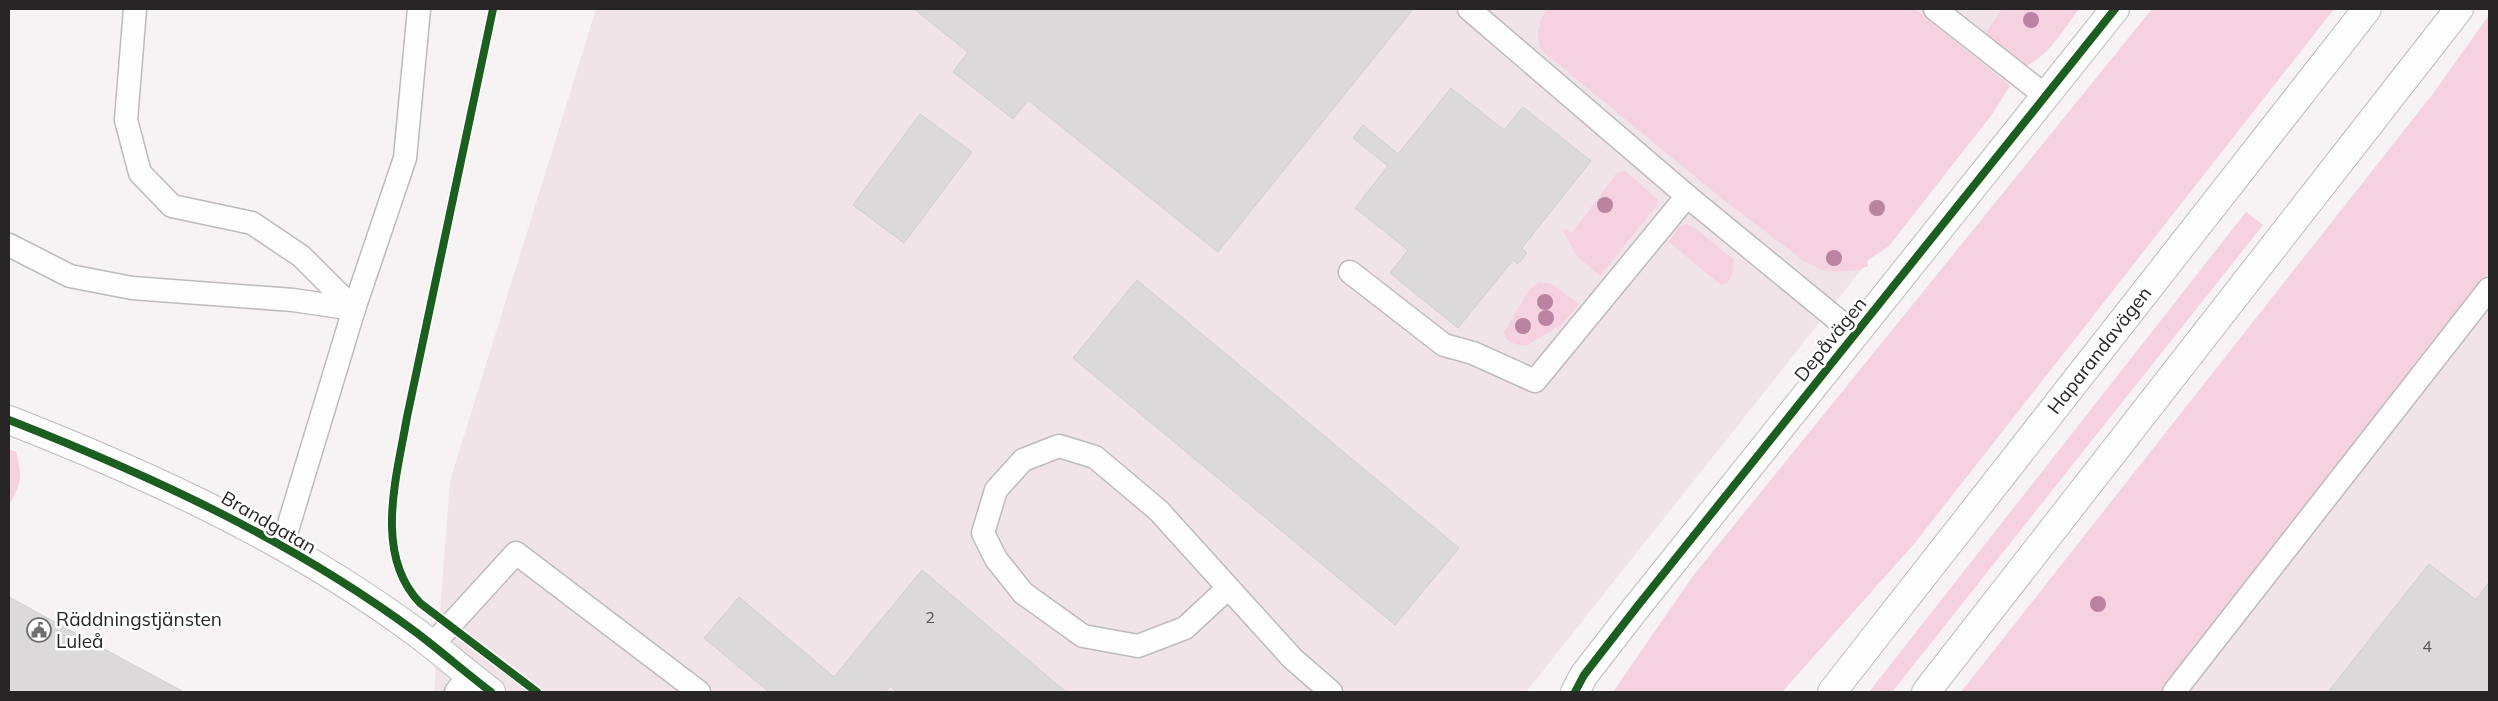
<svg xmlns="http://www.w3.org/2000/svg" width="2498" height="701" viewBox="0 0 2498 701" font-family="Mulish,sans-serif">
	<style>
		.built { fill: #f0e4e8 }
		.green { fill: #f6d1e0 }
		.building { fill: #dcd9da; stroke: #d2cfd0 }
		.lines { fill: none; stroke-linecap: round; stroke-linejoin: round }
		.service-casing { stroke: #bebbbc; stroke-width: 25 }
		.minor-casing { stroke: #bebbbc; stroke-width: 30 }
		.secondary-casing { stroke: #bebbbc; stroke-width: 30 }
		.service { stroke: #fefdfd; stroke-width: 22 }
		.minor { stroke: #fefdfd; stroke-width: 28 }
		.secondary { stroke: #fefdfd; stroke-width: 28 }
		.cycleway-casing { stroke: #fff; stroke-width: 11 }
		.cycleway { stroke: #1b5e20; stroke-width: 8 }
		.tree { fill: #ba839f }
		.labels { text-anchor: middle; stroke-width: 5; stroke-linejoin: round; paint-order: stroke }
		.number-label { font-size: 16px; fill: #575455 }
		.street-label { font-size: 19px; fill: #282526; stroke: #fff }
		.poi-label { font-size: 19px; fill: #282526; stroke: #fff; text-anchor: start }
	</style>
	<rect width="100%" height="100%" fill="#f7f2f4"/>
	<g class="built">
		<path d="M596,9h1466l-73,100 -463,583h-1092l16,-211z"/>
		<path d="M2489,252v440h-354z"/>
	</g>
	<g class="green">
		<path d="M1547,9h368l95,77 -17,27 -104,133 -22,15 1,5 -9,4 -21,2 -13,-1 -21,-10 -84,-64 -179,-147c-6,-15 -2,-28 6,-41z"/>
		<path d="M2002,9h77c-15,19 -32,51 -57,58l-35,-29 -1,-5z"/>
		<path d="M2152,9h182l-420,535 -132,148h-169l80,-116z"/>
		<path d="M2489,15v257l-168,212 -25,41 -133,167h-202l471,-597z"/>
		<path d="M1625,171l32,28v6l-57,71 -24,-21 -13,-24 3,-2 6,4 45,-60z"/>
		<path d="M2246,212l17,13 -371,467h-23z"/>
		<path d="M1686,224l9,4 39,32 -1,12 -5,10 -7,3 -52,-43 9,-15z"/>
		<path d="M1538,282l14,2 27,20 -17,20 -36,22 -11,-2 -9,-5 -2,-7 26,-43z"/>
		<path d="M9,449l7,3c7,25 5,31 -7,53z"/>
	</g>
	<g class="building">
		<path d="M914,9h499l-195,243 -190,-152 -15,19 -60,-47 15,-20z"/>
		<path d="M1451,88l53,42 19,-23 68,54 -69,87 5,5 -9,11 -5,-4 -55,68 -68,-55 18,-23 -53,-42 33,-42 -35,-28 10,-13 35,29z"/>
		<path d="M920,114l52,38 -68,91 -51,-38z"/>
		<path d="M1137,280l322,268 -64,77 -322,-267z"/>
		<path d="M2429,564l47,36 13,-18v110h-161z"/>
		<path d="M922,570l144,122h-169l-7,-6 -5,6h-116l-65,-54 35,-41 95,80z"/>
		<path d="M9,597l121,66 54,29h-175z"/>
	</g>
	<g class="lines">
		<g class="service-casing">
			<g id="service">
				<path d="M135,9l-9,111 14,53 32,33 80,17 49,33 53,53"/>
				<path d="M1469,9l218,187 168,138"/>
				<path d="M1935,9l112,88"/>
				<path d="M9,245l61,31 62,12 161,12 61,9"/>
				<path d="M1350,272l94,73 29,8 62,28 152,-185"/>
				<path d="M282,547l72,-238 51,-151 14,-149"/>
				<path d="M1228,588l-43,40 -47,18 -55,-10 -60,-43 -27,-34 -13,-26 13,-43 27,-30 36,-14 36,11 64,54 133,147 39,34"/>
				<path d="M432,645l84,-92 183,139"/>
				<path d="M456,692l13,-17"/>
				<path d="M2174,692l315,-403"/>
			</g>
		</g>
		<g class="minor-casing">
			<g id="minor">
				<path d="M9,420c143,56 284,121 408,213 25,19 49,40 74,59"/>
				<path d="M1575,692l9,-17 52,-67 479,-599"/>
			</g>
		</g>
		<g class="secondary-casing">
			<g id="secondary">
				<path d="M1832,692l535,-683"/>
				<path d="M1926,692l533,-683"/>
			</g>
		</g>
		<use href="#service" class="service"/>
		<use href="#minor" class="minor"/>
		<use href="#secondary" class="secondary"/>
		<g class="cycleway-casing">
			<g id="cycleway">
				<path d="M493,9l-86,408c-10,59 -34,137 13,186l117,89"/>
				<path d="M9,420c143,56 284,121 408,213 25,19 49,40 74,59"/>
				<path d="M1575,692l9,-17 52,-67 479,-599"/>
			</g>
		</g>
		<use href="#cycleway" class="cycleway"/>
	</g>
	<g class="tree">
		<circle cx="2031" cy="20" r="8"/>
		<circle cx="1605" cy="205" r="8"/>
		<circle cx="1877" cy="208" r="8"/>
		<circle cx="1834" cy="258" r="8"/>
		<circle cx="1545" cy="302" r="8"/>
		<circle cx="1546" cy="318" r="8"/>
		<circle cx="1523" cy="326" r="8"/>
		<circle cx="2098" cy="604" r="8"/>
	</g>
	<defs>
		<g id="civic-ring" transform="scale(1.25)"><circle r="9.5" fill="#fff" stroke="#706d6e" stroke-width="1.5"/><path d="M-.6-6.5H3V-4.5H.6V-3L4-1V1h2V6H-6V1h2V-1L-.6-3ZM-1.2 2.5V6h2.4V2.5Z" fill="#706d6e"/></g>
	</defs>
	<g fill-rule="evenodd">
		<use href="#civic-ring" x="39" y="630"/>
	</g>
	<g class="labels">
		<g class="number-label">
			<text x="930" y="623">2</text>
			<text x="2427" y="652">4</text>
		</g>
		<g class="street-label">
			<text transform="translate(1830 339) rotate(-51)" y="7">Depåvägen</text>
			<text transform="translate(2099 350) rotate(-52)" y="7">Haparandavägen</text>
			<text transform="translate(269 522) rotate(30)" y="7">Brandgatan</text>
		</g>
		<g class="poi-label">
			<text x="56" y="626">Räddningstjänsten<tspan x="56" dy="22">Luleå</tspan></text>
		</g>
	</g>
	<rect width="2498" height="701" fill="none" stroke="#282526" stroke-width="20"/>
</svg>
